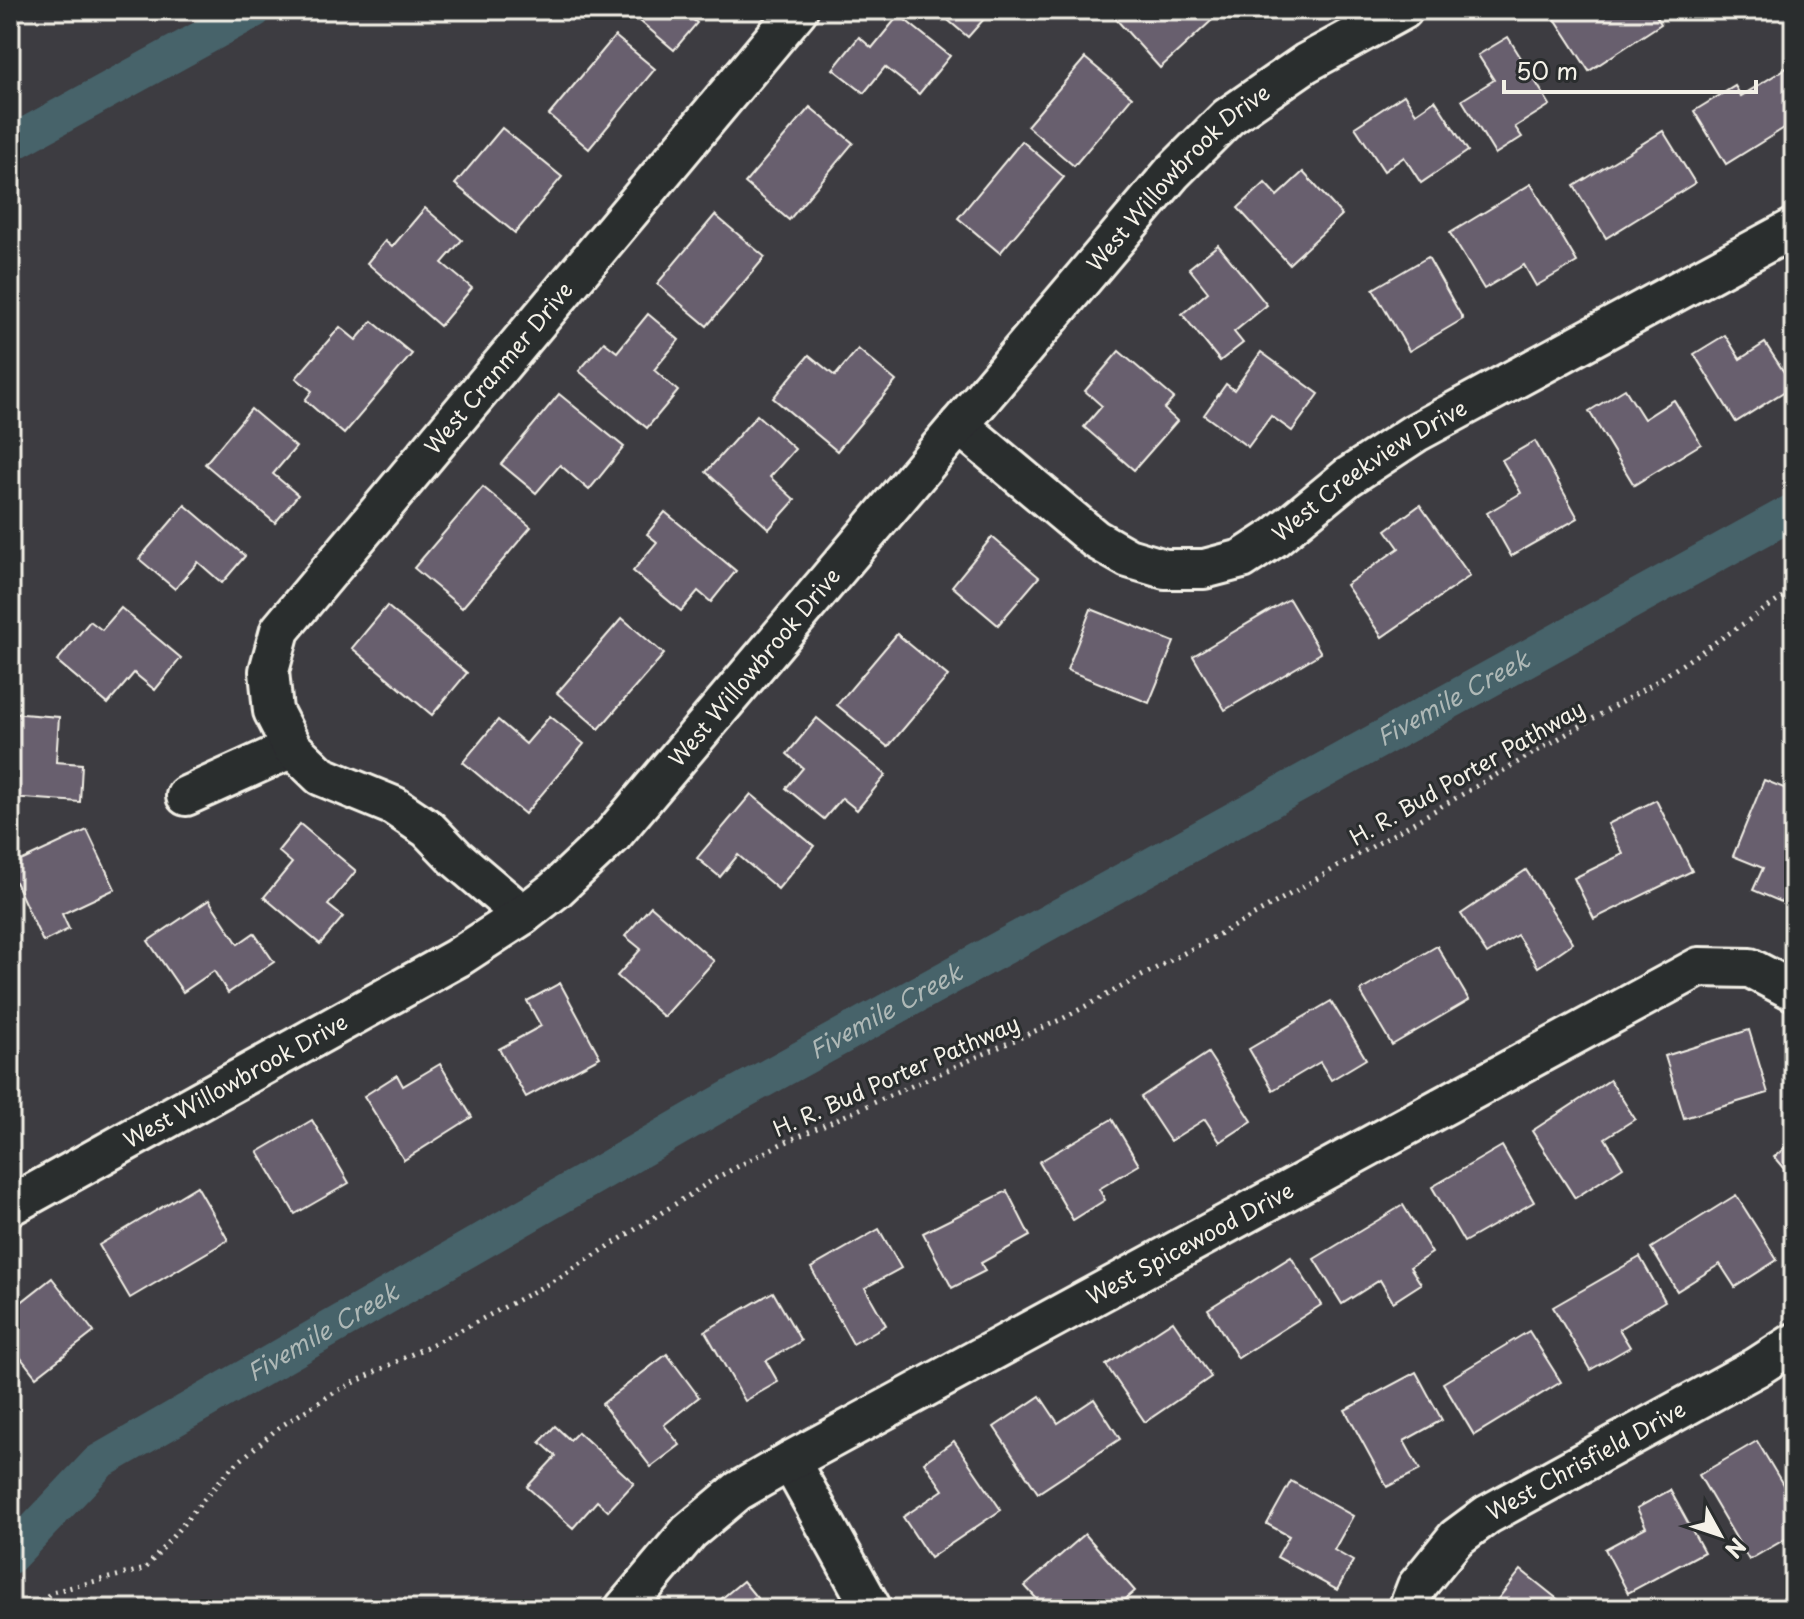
<svg xmlns="http://www.w3.org/2000/svg" width="1804" height="1619" viewBox="0 0 1804 1619" font-family="'Playpen Sans',sans-serif">
	<style>
		.lines { fill: none; stroke-linecap: round; stroke-linejoin: round }
		.canal { stroke: #46636a; stroke-width: 36 }
		.building { fill: #685e6e; stroke: #f4f1e8; stroke-width: 2 }
		.minor-casing { stroke: #f4f1e8; stroke-width: 44 }
		.path { stroke: #f4f1e8; stroke-width: 5; stroke-dasharray: 2 6; stroke-linecap: butt }
		.minor { stroke: #2a2d2e; stroke-width: 38 }
		.labels { text-anchor: middle; stroke-width: 6; stroke-linejoin: round; paint-order: stroke }
		.street-label { font-size: 22px; fill: #f4f1e8; stroke: #2a2d2e }
		.water-label { font-size: 24px; font-style: italic; fill: #aeb8b6; stroke: #2a2d2e }
	</style>
	<rect width="100%" height="100%" fill="#3d3c41"/>
	<filter id="ink" filterUnits="userSpaceOnUse"><feTurbulence type="fractalNoise" baseFrequency=".0125" numOctaves="2"/><feDisplacementMap in="SourceGraphic" scale="16" xChannelSelector="R" yChannelSelector="G"/><feConvolveMatrix kernelMatrix="1 2 1 2 8 2 1 2 1" color-interpolation-filters="sRGB"/></filter>
	<g filter="url(#ink)">
		<g class="lines">
			<g class="canal">
				<path d="M10,144l244,-134"/>
				<path id="s1" d="M10,1556l89,-94 631,-364 1064,-587"/>
			</g>
		</g>
		<g class="building">
			<path d="M627,10h54l16,13 -23,27z"/>
			<path d="M936,10h56l-24,27z"/>
			<path d="M1124,10h99l-63,58 -45,-50z"/>
			<path d="M1558,10h95l8,14 -72,47 -37,-57z"/>
			<path d="M899,15l51,41 -31,38 -34,-27 -21,26 -31,-24 26,-32 13,11z"/>
			<path d="M615,36l40,33 -66,80 -40,-34z"/>
			<path d="M1508,37l42,68 -35,22 7,10 -27,17 -33,-54 32,-20 -16,-25z"/>
			<path d="M1085,58l47,39 -58,69 -47,-40z"/>
			<path d="M1788,67l6,9v46l-68,42 -32,-53 41,-25 6,10z"/>
			<path d="M1404,95l12,18 19,-13 33,51 -47,32 -17,-26 -20,14 -29,-44z"/>
			<path d="M810,107l43,36 -64,77 -44,-37z"/>
			<path d="M502,128l60,49 -47,56 -60,-49z"/>
			<path d="M1663,131l32,52 -89,55 -32,-52z"/>
			<path d="M1022,141l42,36 -64,76 -42,-35z"/>
			<path d="M1303,172l39,43 -53,49 -51,-56 27,-25 12,13z"/>
			<path d="M1531,184l46,78 -41,24 -12,-21 -40,24 -34,-56z"/>
			<path d="M425,208l37,32 -20,23 30,25 -32,38 -73,-63 18,-22 7,6z"/>
			<path d="M715,215l50,42 -58,69 -50,-42z"/>
			<path d="M1218,245l49,60 -33,27 9,11 -23,18 -38,-47 26,-22 -19,-24z"/>
			<path d="M1428,257l35,62 -54,32 -36,-62z"/>
			<path d="M648,314l31,26 -25,30 24,21 -31,37 -68,-57 25,-29 13,10z"/>
			<path d="M372,321l40,33 -68,80 -39,-34 7,-9 -16,-13 44,-51 16,13z"/>
			<path d="M1725,335l15,24 25,-16 28,43 -57,36 -42,-68z"/>
			<path d="M858,349l38,32 -59,70 -64,-53 36,-43 26,21z"/>
			<path d="M1119,351l55,47 -10,11 13,12 -43,49 -50,-43 18,-21 -17,-15z"/>
			<path d="M1261,352l58,42 -27,37 -21,-15 -23,31 -44,-32 22,-31 8,6z"/>
			<path d="M1625,389l19,30 30,-19 27,44 -67,41 -45,-74z"/>
			<path d="M559,394l65,53 -35,43 -29,-25 -24,28 -35,-29z"/>
			<path d="M251,409l45,38 -23,27 25,21 -23,28 -70,-59z"/>
			<path d="M757,415l38,34 -25,28 25,23 -26,29 -63,-57z"/>
			<path d="M1535,441l43,77 -67,38 -24,-43 34,-20 -19,-33z"/>
			<path d="M483,487l48,40 -69,81 -48,-40z"/>
			<path d="M185,505l60,51 -23,27 -24,-21 -23,27 -36,-30z"/>
			<path d="M1420,505l50,71 -88,61 -36,-52 53,-37 -13,-18z"/>
			<path d="M665,512l71,59 -25,31 -13,-11 -17,20 -48,-40 24,-29 -10,-8z"/>
			<path d="M992,537l47,40 -41,48 -46,-39z"/>
			<path d="M1289,599l32,54 -96,57 -32,-54z"/>
			<path d="M387,606l80,67 -35,42 -80,-67z"/>
			<path d="M121,608l60,50 -26,32 -21,-17 -26,31 -51,-43 33,-40 12,9z"/>
			<path d="M1091,609l83,33 -25,61 -82,-33z"/>
			<path d="M622,618l42,36 -65,75 -42,-36z"/>
			<path d="M897,634l51,42 -60,71 -51,-42z"/>
			<path d="M10,713l49,4 -3,45 26,2 -2,38 -70,-5z"/>
			<path d="M550,716l34,28 -59,70 -62,-52 35,-42 28,24z"/>
			<path d="M817,718l69,57 -29,35 -15,-12 -18,21 -38,-31 17,-20 -16,-14z"/>
			<path d="M1764,780l30,12v93l-8,19 -33,-14 10,-22 -30,-12z"/>
			<path d="M751,794l63,52 -36,43 -40,-34 -18,22 -23,-19z"/>
			<path d="M1656,800l36,71 -98,48 -20,-41 49,-24 -15,-30z"/>
			<path d="M300,824l56,47 -28,34 15,12 -23,27 -56,-47 28,-34 -14,-12z"/>
			<path d="M87,830l28,59 -53,25 7,15 -26,13 -33,-71v-5z"/>
			<path d="M1526,870l47,73 -35,24 -21,-32 -30,19 -26,-40z"/>
			<path d="M209,900l29,44 16,-11 20,29 -46,31 -14,-22 -31,21 -35,-51z"/>
			<path d="M651,906l63,55 -50,56 -47,-41 24,-27 -16,-13z"/>
			<path d="M1437,946l32,54 -77,45 -32,-54z"/>
			<path d="M560,983l40,74 -74,40 -27,-48 42,-23 -14,-25z"/>
			<path d="M1331,1001l35,58 -35,21 -11,-18 -47,28 -24,-41z"/>
			<path d="M1749,1030l19,63 -84,25 -19,-62z"/>
			<path d="M1208,1053l44,68 -32,21 -15,-23 -35,22 -29,-44z"/>
			<path d="M440,1064l32,53 -68,43 -40,-64 33,-21 6,11z"/>
			<path d="M1610,1080l25,39 -30,19 18,29 -48,31 -43,-67z"/>
			<path d="M1112,1119l27,46 -40,24 6,11 -32,20 -34,-58z"/>
			<path d="M312,1120l37,63 -54,31 -37,-62z"/>
			<path d="M1794,1140v41l-20,-24z"/>
			<path d="M1502,1146l32,56 -70,40 -32,-55z"/>
			<path d="M197,1186l31,54 -98,58 -31,-53z"/>
			<path d="M1007,1191l23,45 -49,27 4,8 -33,17 -29,-55z"/>
			<path d="M1736,1195l41,65 -42,27 -15,-23 -43,27 -26,-43z"/>
			<path d="M1403,1205l29,48 -22,14 11,17 -28,18 -13,-22 -38,24 -28,-45z"/>
			<path d="M879,1229l22,39 -36,20 21,37 -33,19 -42,-76z"/>
			<path d="M1291,1257l30,48 -83,53 -30,-49z"/>
			<path d="M1640,1257l25,44 -46,28 11,18 -40,23 -37,-63z"/>
			<path d="M52,1278l42,54 -58,45 -26,-33v-43l5,6z"/>
			<path d="M773,1292l28,49 -35,20 12,21 -33,19 -40,-70z"/>
			<path d="M1173,1321l38,56 -66,45 -39,-57z"/>
			<path d="M1529,1331l32,51 -87,53 -31,-52z"/>
			<path d="M667,1354l32,43 -35,28 16,20 -29,22 -49,-63z"/>
			<path d="M1416,1372l26,48 -38,21 16,29 -33,17 -42,-77z"/>
			<path d="M1040,1396l18,27 36,-24 26,40 -82,54 -44,-66z"/>
			<path d="M555,1426l15,14 8,-8 56,51 -26,28 -11,-10 -24,27 -46,-41 29,-31 -16,-14z"/>
			<path d="M954,1441l47,69 -71,48 -27,-41 40,-27 -19,-28z"/>
			<path d="M1757,1441l37,62v31l-45,26 -50,-85z"/>
			<path d="M1291,1481l62,35 -19,34 19,11 -16,29 -60,-33 12,-21 -22,-12z"/>
			<path d="M1670,1490l34,62 -76,41 -23,-44 41,-22 -9,-19z"/>
			<path d="M1085,1534l50,57 -21,18h-68l-21,-23z"/>
			<path d="M1521,1570l49,39h-80z"/>
			<path d="M743,1581l23,28h-57z"/>
		</g>
		<g class="lines">
			<g class="minor-casing">
				<g id="minor">
					<path id="s2" d="M959,425l136,114 33,19 37,11h39l38,-10 32,-21 74,-61 67,-44 379,-205"/>
					<path d="M186,796l106,-48"/>
					<path id="s3" d="M523,915l-67,-57 -28,-29 -34,-23 -73,-30 -29,-28 -19,-37 -4,-40 11,-41 518,-620"/>
					<path id="s4" d="M10,1206l447,-248 66,-43 32,-25 57,-54 560,-663 56,-56 78,-54 97,-53"/>
					<path d="M790,1461l82,148"/>
					<path id="s5" d="M624,1609l65,-77 49,-41 52,-30 909,-494 51,1 44,23"/>
					<path id="s6" d="M1408,1609l9,-23 39,-48 31,-23 270,-148 37,-24"/>
				</g>
			</g>
			<path class="path" d="M35,1606l17,-14 93,-23 84,-99 49,-42 57,-36 132,-65 92,-49 157,-100 63,-33 283,-126 187,-101 402,-233 143,-95"/>
			<use href="#minor" class="minor"/>
		</g>
	</g>
	<g class="labels">
		<g class="street-label">
			<text dy="8" stroke="none"><textPath href="#s4" startOffset="1578">West Willowbrook Drive</textPath></text>
			<text dy="8" stroke="none"><textPath href="#s3" startOffset="754">West Cranmer Drive</textPath></text>
			<text dy="8" stroke="none"><textPath href="#s2" startOffset="488">West Creekview Drive</textPath></text>
			<text dy="8" stroke="none"><textPath href="#s4" startOffset="930">West Willowbrook Drive</textPath></text>
			<text transform="translate(1467 773) rotate(-30)" y="8">H. R. Bud Porter Pathway</text>
			<text transform="translate(896 1076) rotate(-24)" y="8">H. R. Bud Porter Pathway</text>
			<text dy="8" stroke="none"><textPath href="#s4" startOffset="258">West Willowbrook Drive</textPath></text>
			<text dy="8" stroke="none"><textPath href="#s5" startOffset="680">West Spicewood Drive</textPath></text>
			<text dy="8" stroke="none"><textPath href="#s6" startOffset="238">West Chrisfield Drive</textPath></text>
		</g>
		<g class="water-label">
			<text dy="8" stroke="none"><textPath href="#s1" startOffset="1684">Fivemile Creek</textPath></text>
			<text dy="8" stroke="none"><textPath href="#s1" startOffset="1036">Fivemile Creek</textPath></text>
			<text dy="8" stroke="none"><textPath href="#s1" startOffset="388">Fivemile Creek</textPath></text>
		</g>
	</g>
	<rect width="1804" height="1619" fill="none" stroke="#2a2d2e" stroke-width="40"/>
	<rect x="20" y="20" width="1764" height="1579" fill="none" stroke="#f4f1e8" stroke-width="3" filter="url(#ink)"/>
	<g transform="translate(1720 1535) rotate(130)" stroke="#2a2d2e" stroke-width="6" paint-order="stroke">
	<path d="M0-6L14 30L0 20L-14 30Z" fill="#f4f1e8"/>
	<text y="-12" font-size="22" font-weight="bold" text-anchor="middle" fill="#f4f1e8">N</text>
	</g>
	<path d="M1504 80v12h252v-12" fill="none" stroke="#f4f1e8" stroke-width="4"/>
	<text x="1516" y="80" font-size="24" fill="#f4f1e8" stroke="#2a2d2e" stroke-width="6" paint-order="stroke">50 m</text>
</svg>
